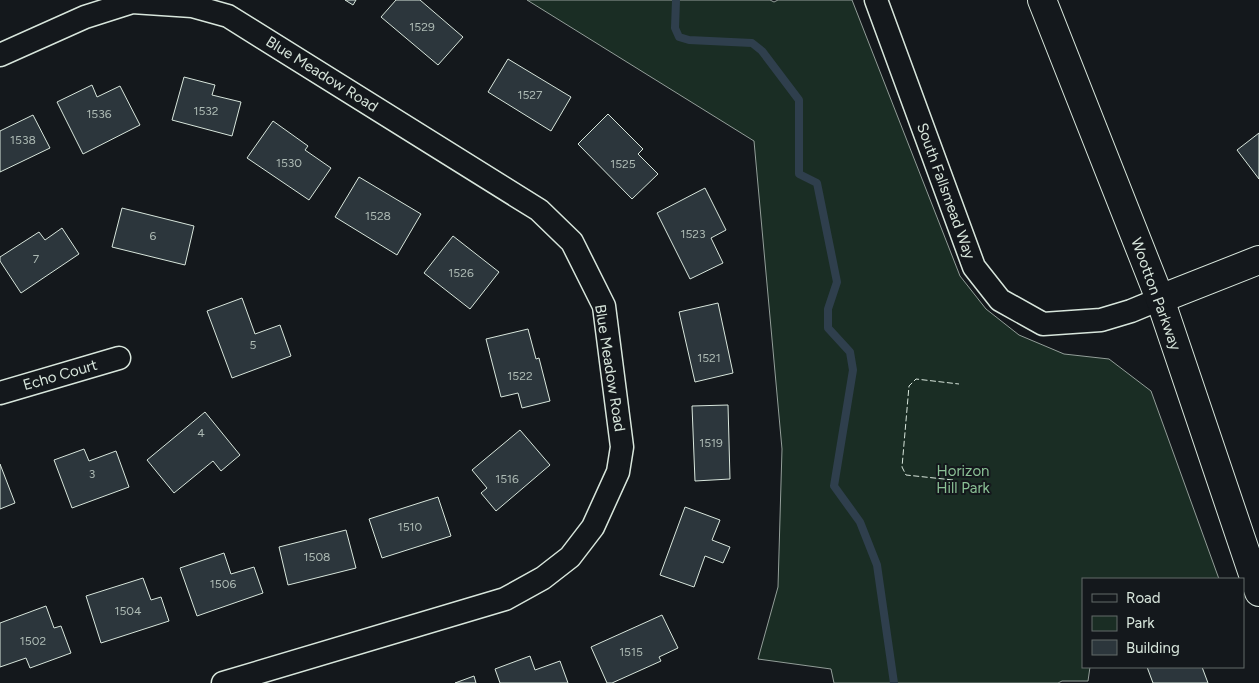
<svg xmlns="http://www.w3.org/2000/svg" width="1259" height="683" viewBox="0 0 1259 683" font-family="Figtree,sans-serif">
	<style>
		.green { fill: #1a2d24; stroke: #939e99 }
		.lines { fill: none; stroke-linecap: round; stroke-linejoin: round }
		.stream { stroke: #2f3f4d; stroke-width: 8 }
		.building { fill: #2c363c; stroke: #d8e6dc }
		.street-casing { stroke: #d8e6dc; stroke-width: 25 }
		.secondary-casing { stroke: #d8e6dc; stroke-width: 30 }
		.street { stroke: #14181c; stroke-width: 22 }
		.secondary { stroke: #14181c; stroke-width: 28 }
		.fence { stroke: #d8e6dc; stroke-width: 1; stroke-dasharray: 6 2.5; stroke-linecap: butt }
		.labels { text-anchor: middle; stroke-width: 4; stroke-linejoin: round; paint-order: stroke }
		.number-label { font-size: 12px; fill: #adbab4 }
		.street-label { font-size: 15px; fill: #d8e6dc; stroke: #14181c }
		.park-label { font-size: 15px; fill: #8ac095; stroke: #14181c }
	</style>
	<rect width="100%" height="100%" fill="#14181c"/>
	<path class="green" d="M527,0h243l4,2 4,-2h74l108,276 26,33 33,26 45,19 45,5 42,32 68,188h-136v88h7l-2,14h-26l-4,2h-224l-3,-14 -73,-10 20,-72 4,-138 -28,-308z"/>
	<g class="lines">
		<path class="stream" d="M676,0l-1,28 4,9 10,3 63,3 10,8 37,49v74l18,9 20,99 -9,27v19l22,24 3,18 -19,116 26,36 17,43 17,118"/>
	</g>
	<g class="building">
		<path d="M345,0h11l-3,5z"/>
		<path d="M396,0h24l43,37 -25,28 -57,-48z"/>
		<path d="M508,59l63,38 -20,34 -63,-39z"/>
		<path d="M184,77l31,8 -3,10 29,7 -9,34 -60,-16z"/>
		<path d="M92,85l5,12 23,-11 20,39 -57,29 -26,-52z"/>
		<path d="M608,114l35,35 -5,5 20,20 -26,25 -54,-55z"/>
		<path d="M33,115l17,33 -50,24v-41z"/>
		<path d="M273,121l35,25 -3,4 26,18 -22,32 -62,-42z"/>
		<path d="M1259,133v46l-22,-29z"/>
		<path d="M359,177l62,37 -24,41 -62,-38z"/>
		<path d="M705,188l21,42 -15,8 12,25 -33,16 -33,-66z"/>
		<path d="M122,208l72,18 -9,39 -73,-18z"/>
		<path d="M62,228l17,26 -58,39 -21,-32v-4l39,-25 6,8z"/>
		<path d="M453,236l46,36 -29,37 -46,-36z"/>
		<path d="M242,298l13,36 25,-9 11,31 -59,22 -25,-67z"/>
		<path d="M718,303l15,70 -38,9 -16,-70z"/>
		<path d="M528,329l8,30 3,-1 11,43 -28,7 -4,-15 -17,4 -15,-58z"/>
		<path d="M728,405l2,74 -35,2 -3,-75z"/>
		<path d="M205,412l35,43 -19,16 -8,-10 -39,32 -27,-33z"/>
		<path d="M520,430l30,35 -54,46 -15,-18 6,-5 -15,-18z"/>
		<path d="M84,449l5,12 27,-10 13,36 -57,21 -18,-48z"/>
		<path d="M0,464l15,39 -15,6z"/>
		<path d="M438,497l13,39 -69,22 -13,-39z"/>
		<path d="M685,507l35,13 -8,20 18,7 -7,16 -18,-7 -11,31 -34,-12z"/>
		<path d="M346,530l10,38 -68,17 -9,-38z"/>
		<path d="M224,553l7,21 23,-7 9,26 -66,23 -17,-48z"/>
		<path d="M143,578l8,22 10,-3 8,24 -68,22 -15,-47z"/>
		<path d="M46,606l8,22 7,-2 10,27 -41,15 -4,-10 -26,9v-44z"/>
		<path d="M662,615l16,33 -19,9 2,4 -49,22h-5l-16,-36z"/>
		<path d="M530,656l5,14 25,-9 8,22h-68l-5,-14z"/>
		<path d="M1147,667h55l6,16h-55z"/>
		<path d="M474,676l2,7h-21z"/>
	</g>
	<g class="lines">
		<g class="street-casing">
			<g id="street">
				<path d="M876,0l98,267 26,33 43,24 58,-4 30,-9 29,-12"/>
				<path d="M0,55l85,-38 47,-15 60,4 36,10 311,194 33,32 32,64 18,141 -4,25 -25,55 -23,30 -27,21 -38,21 -282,84"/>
				<path d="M0,393l119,-35"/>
			</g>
		</g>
		<g class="secondary-casing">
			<g id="secondary">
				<path d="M1042,0l118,299 99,293"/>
				<path d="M1160,299l99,-39"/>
			</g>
		</g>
		<use href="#street" class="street"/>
		<use href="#secondary" class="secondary"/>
		<path class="fence" d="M953,480l-47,-5 -4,-8 7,-81 7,-7 43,5"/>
	</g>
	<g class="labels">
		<g class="number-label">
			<text x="422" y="31">1529</text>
			<text x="530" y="99">1527</text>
			<text x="206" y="115">1532</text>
			<text x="99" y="118">1536</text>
			<text x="23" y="144">1538</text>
			<text x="289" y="167">1530</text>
			<text x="623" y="168">1525</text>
			<text x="378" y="220">1528</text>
			<text x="693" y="238">1523</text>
			<text x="153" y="240">6</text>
			<text x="36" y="263">7</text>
			<text x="461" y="277">1526</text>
			<text x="253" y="349">5</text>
			<text x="709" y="362">1521</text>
			<text x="520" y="380">1522</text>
			<text x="201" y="437">4</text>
			<text x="711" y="447">1519</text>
			<text x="92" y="478">3</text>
			<text x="507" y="483">1516</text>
			<text x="410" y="531">1510</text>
			<text x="317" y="561">1508</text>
			<text x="223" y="588">1506</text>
			<text x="128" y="615">1504</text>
			<text x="33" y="645">1502</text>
			<text x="631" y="656">1515</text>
		</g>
		<g class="street-label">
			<text transform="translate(322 74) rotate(32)" y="5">Blue Meadow Road</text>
			<text transform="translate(946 191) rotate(70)" y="5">South Fallsmead Way</text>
			<text transform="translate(1156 294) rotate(70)" y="5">Wootton Parkway</text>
			<text transform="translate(610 368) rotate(81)" y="5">Blue Meadow Road</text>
			<text transform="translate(60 375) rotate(-16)" y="5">Echo Court</text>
		</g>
		<g class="park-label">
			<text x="963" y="476">Horizon<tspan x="963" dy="17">Hill Park</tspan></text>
		</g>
	</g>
	<rect x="1082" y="578" width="162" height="90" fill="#14181c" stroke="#626a69"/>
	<rect x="1092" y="594" width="25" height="8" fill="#14181c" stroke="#626a69"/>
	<text x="1126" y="603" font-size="15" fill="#d8e6dc">Road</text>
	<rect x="1092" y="616" width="25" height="15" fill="#1a2d24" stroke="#626a69"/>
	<text x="1126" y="628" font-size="15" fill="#d8e6dc">Park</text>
	<rect x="1092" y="640" width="25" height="15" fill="#2c363c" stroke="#626a69"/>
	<text x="1126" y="653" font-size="15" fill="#d8e6dc">Building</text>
</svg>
